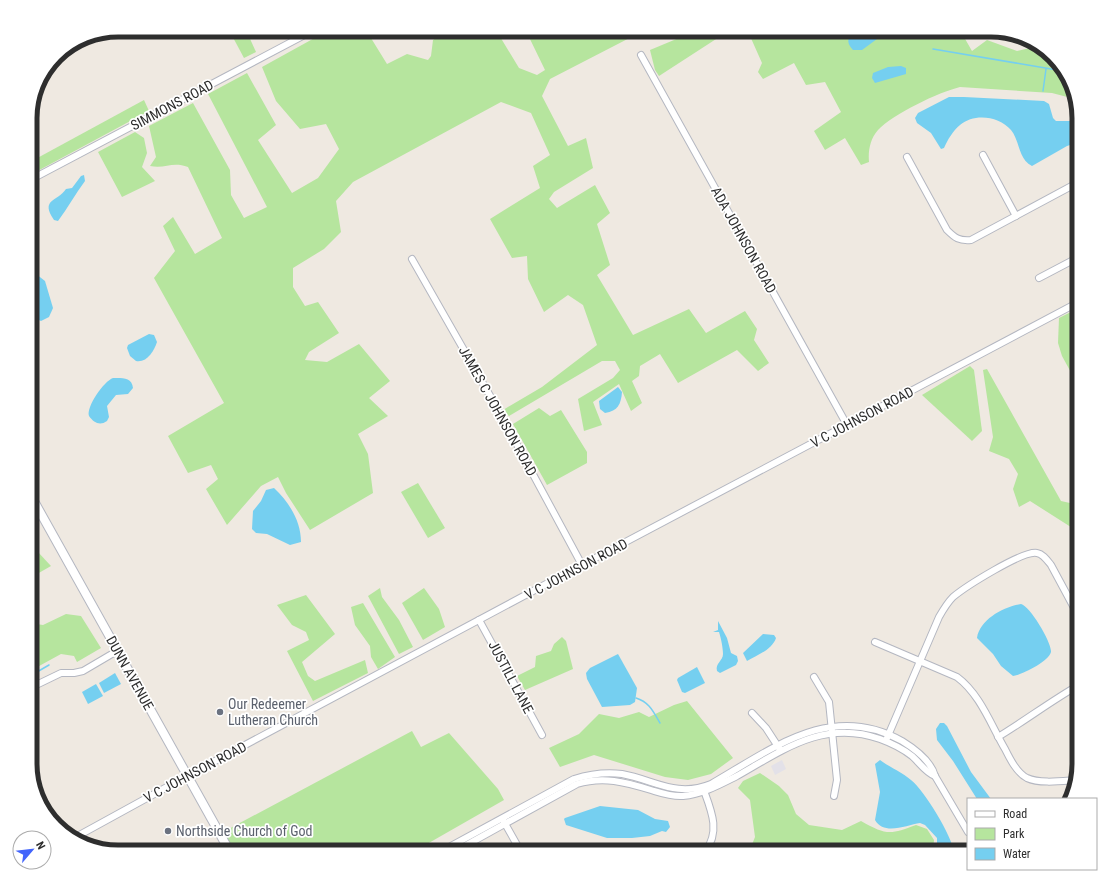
<svg xmlns="http://www.w3.org/2000/svg" width="1109" height="882" viewBox="0 0 1109 882" font-family="'Roboto Condensed',sans-serif">
	<style>
		.industrial { fill: #e3e1e8 }
		.green { fill: #b6e59e }
		.water { fill: #75cff0 }
		.lines { fill: none; stroke-linecap: round; stroke-linejoin: round }
		.stream { stroke: #75cff0; stroke-width: 1.5 }
		.minor-casing { stroke: #b4b7c1; stroke-width: 8 }
		.secondary-casing { stroke: #b4b7c1; stroke-width: 10 }
		.minor { stroke: #fff; stroke-width: 6 }
		.secondary { stroke: #fff; stroke-width: 8 }
		.worship-dot { fill: #6b7280; stroke: #fff; stroke-width: 1.5 }
		.labels { text-anchor: middle; stroke-width: 3.5; stroke-linejoin: round; paint-order: stroke }
		.street-label { font-size: 14px; fill: #2e2e2e; stroke: #fff }
		.worship-label { font-size: 14px; fill: #5b616d; stroke: #fff; text-anchor: start }
		.rim { fill: none; stroke: #2e2e2e; stroke-width: 5 }
	</style>
	<rect width="100%" height="100%" fill="#efe9e1"/>
	<path class="industrial" d="M782,760l4,9 -11,6 -4,-9z"/>
	<g class="green">
		<path d="M229,30h17l10,22 -12,6z"/>
		<path d="M329,30h37l21,34 20,-10 21,6 3,-4 2,-16 17,-10h46l23,38 18,7 8,-5 -17,-35 8,-5h109l-95,49 -8,17 26,50 18,-8 7,30 -39,24 -5,7 8,9 38,-23 15,28 -13,11 13,41 -13,10 36,60 56,-26 17,24 39,-22 12,18 -3,11 15,23 -11,8 -21,-21 -59,33 -18,-29 -20,12 -1,10 -7,5 10,22 -11,8 -12,-27 -26,18 9,23 -18,6 -6,-32 35,-21 7,-8 -5,-9h-13l-93,55 -6,-6 39,-23 55,-42 -14,-40 -15,-10 -24,17 -16,-33 -1,-23 -15,2 -22,-39 50,-31 -7,-22 17,-11 -19,-42 -30,-11 -148,80 -17,19 5,31 -17,17 -31,19v19l12,19 13,-4 21,31 -30,19 -4,8 22,2 32,-18 31,37 -21,17 19,18 -30,18 10,20 5,39 -63,37 -24,-37 -8,-16 -17,9 -34,39 -21,-36 12,-10 -7,-14 -23,8 -20,-37 56,-33 -70,-125 21,-27 -12,-25 10,-9 22,37 27,-16 -34,-71c-16,-6 -22,2 -38,-1l6,-9 -7,-31 44,-23 37,67 1,25 13,23 23,-11 -59,-113 39,-21 29,52 -18,15 34,53 26,-15 21,-29 -13,-25 -26,5 -24,-28 -14,-34z"/>
		<path d="M698,30h32l-71,46 -4,-6 -5,-20z"/>
		<path d="M745,30h77l2,3 16,6 6,-9h38l19,9 19,-2 16,-5 19,6 7,-1 8,14 15,-11 30,11 13,-3 16,2 24,29 5,20 -23,-6 -92,-6c-21,5 -67,27 -82,43 -8,9 -10,21 -9,32l-8,3 -16,-27 -20,12 -11,-19 27,-19 -16,-30 -19,3 -12,-22 -31,16 -5,-7 4,-9 -12,-27z"/>
		<path d="M144,100l5,11 -119,64v-13z"/>
		<path d="M135,132l9,6 3,15 -5,14 13,14 -33,16 -24,-45z"/>
		<path d="M1079,308v79l-17,-31 -4,-13 1,-25z"/>
		<path d="M970,366l4,4 8,61 -10,10 -50,-46z"/>
		<path d="M987,369l74,132 18,4v34l-5,-10 -44,-28 -11,6 -6,-18 5,-15 -9,-15 -20,-8 4,-14 -10,-67z"/>
		<path d="M539,408l11,8 11,-6 26,42v11l-40,22 -34,-61z"/>
		<path d="M418,483l27,45 -17,10 -27,-46z"/>
		<path d="M37,551l14,15 -21,12v-24z"/>
		<path d="M380,588l2,9 17,23 14,27 -14,7 -31,-58z"/>
		<path d="M424,588l15,21 6,18 -22,13 -21,-37z"/>
		<path d="M306,595l29,39 -33,28 6,14 7,5 50,-21 3,13 -55,28 -26,-50 22,-11 -3,-8 -14,-7 -15,-20z"/>
		<path d="M363,603l32,54 -17,12 -7,-12 -1,-11 -15,-21 -4,-18z"/>
		<path d="M66,614l15,2 20,32 -24,14 -3,-6 -13,-2 -31,17v-48l13,2z"/>
		<path d="M562,637l4,4 7,28 -48,21 -8,-14 18,-9 1,-11 15,-5 3,-7z"/>
		<path d="M687,701l46,57 -22,16 -23,6 -23,-3 -71,-22 -34,12 -11,-19 30,-14 20,-20 20,4 20,-6 10,5 25,-12z"/>
		<path d="M412,731l9,16 28,-14 49,56 6,11 -91,52h-179l-11,-20z"/>
		<path d="M760,773l19,13 9,9 8,19 13,11 33,5 19,-9c25,14 29,14 55,4l11,4 7,11 -1,12h-184l6,-15 -5,-37 -12,-12 5,-7z"/>
	</g>
	<g class="water">
		<path d="M856,30h15l6,9 -15,11h-9c-8,-8 -5,-14 3,-20z"/>
		<path d="M990,30l35,7 2,1 -11,2z"/>
		<path d="M901,66l5,2v6l-31,9 -3,-5 1,-5 15,-6z"/>
		<path d="M949,97h15l80,4 5,3 4,14 3,3h23v21l-12,4 -35,20c-14,-7 -12,-25 -21,-36 -12,-14 -37,-17 -51,-5 -7,6 -12,14 -16,23l-3,1 -10,-16 -14,-10 -2,-5 3,-5z"/>
		<path d="M84,175l1,6c-10,13 -17,27 -27,40l-4,-1c-14,-21 3,-18 12,-31l6,-1 9,-12z"/>
		<path d="M36,274l9,7 8,27 -4,9 -8,4 -7,-3 -4,-10v-32z"/>
		<path d="M149,334l5,1 3,7c-3,9 -10,21 -21,19l-6,-5 -3,-8 1,-3z"/>
		<path d="M113,378c9,0 19,-1 20,10l-5,6 -12,1 -9,11 2,11 -2,4c-7,5 -13,2 -18,-5 -3,-9 15,-35 24,-38z"/>
		<path d="M618,387l4,5c-1,12 -4,19 -17,21l-5,-4 -1,-8z"/>
		<path d="M274,488c15,14 27,33 27,54l-11,3 -23,-11 -11,-1 -4,-4 1,-18 8,-10 5,-11z"/>
		<path d="M1021,604c9,2 31,39 30,48 -2,9 -29,23 -38,24l-12,-10 -8,-12 -16,-16c3,-19 27,-31 44,-34z"/>
		<path d="M718,621l9,17 4,15 6,3 1,5 -2,4 -16,8 -3,-2c-2,-8 6,-10 6,-17 0,-6 -2,-16 -4,-22h-6l5,-2z"/>
		<path d="M763,634l11,1 2,3c-4,12 -19,17 -29,23l-4,-8z"/>
		<path d="M618,654l19,34 -2,14 -5,3 -28,2 -15,-28 -1,-6 4,-5z"/>
		<path d="M697,667l8,16 -20,10 -3,-1 -5,-12 1,-2z"/>
		<path d="M115,673l6,11 -17,9 -5,-10z"/>
		<path d="M96,684l7,12 -15,8 -6,-12z"/>
		<path d="M940,723h4l3,3 24,46 20,27h-14l-24,-38 -16,-21 -1,-11z"/>
		<path d="M880,760c9,7 22,12 31,20 13,10 41,56 43,72h-17v-14l-12,-13 -5,-2c-13,2 -36,13 -45,-3l5,-28 -5,-28z"/>
		<path d="M600,806l38,4 17,9 13,2 2,6 -4,5 -4,-1 -12,5 -18,2h-25l-41,-13 -2,-6 1,-1z"/>
	</g>
	<g class="lines">
		<g class="stream">
			<path d="M933,49l130,22"/>
			<path d="M1043,91l3,-22"/>
			<path d="M30,676l19,-11"/>
			<path d="M636,698c13,4 17,13 24,25"/>
		</g>
		<g class="minor-casing">
			<g id="minor">
				<path d="M641,55l206,370"/>
				<path d="M983,155l33,61"/>
				<path d="M907,157l40,73c8,8 12,11 24,10l108,-58"/>
				<path d="M30,180l284,-150"/>
				<path d="M412,259l89,156 81,150"/>
				<path d="M1039,278l40,-21"/>
				<path d="M479,620l63,115"/>
				<path d="M875,642l82,35c23,17 34,48 48,72 5,10 12,24 22,29 13,6 35,3 49,2"/>
				<path d="M814,677l15,25 8,78 -3,16"/>
				<path d="M30,688l31,-15h13l9,-2 34,-20"/>
				<path d="M752,713l14,15 13,20"/>
				<path d="M998,737c28,-17 53,-36 81,-52"/>
				<path d="M887,738l52,-121c4,-7 8,-14 14,-20 12,-10 70,-47 84,-44 6,1 10,7 14,12l28,52"/>
				<path d="M703,788c8,22 18,43 2,64"/>
				<path d="M503,820l18,32"/>
				<path d="M74,838l113,-62 361,-193 531,-281"/>
				<path d="M217,852l10,-5"/>
				<path d="M440,852l134,-73c16,-5 32,-7 48,-5 33,6 54,24 89,10 61,-35 120,-83 191,-43 13,8 29,20 33,35l33,56"/>
				<path d="M454,852l123,-68c26,-8 48,-2 74,6 10,3 21,7 32,6 20,-2 36,-11 54,-20 46,-26 87,-57 143,-37 11,4 23,10 32,17 8,7 13,16 23,20"/>
			</g>
		</g>
		<g class="secondary-casing">
			<path id="secondary" d="M30,494l200,358"/>
		</g>
		<use href="#minor" class="minor"/>
		<use href="#secondary" class="secondary"/>
	</g>
	<g class="worship-dot">
		<circle cx="220" cy="712" r="4"/>
		<circle cx="168" cy="831" r="4"/>
	</g>
	<g class="labels">
		<g class="street-label">
			<text transform="translate(172 105) rotate(-28)" y="5">SIMMONS ROAD</text>
			<text transform="translate(744 240) rotate(61)" y="5">ADA JOHNSON ROAD</text>
			<text transform="translate(498 411) rotate(61)" y="5">JAMES C JOHNSON ROAD</text>
			<text transform="translate(862 417) rotate(-28)" y="5">V C JOHNSON ROAD</text>
			<text transform="translate(576 569) rotate(-28)" y="5">V C JOHNSON ROAD</text>
			<text transform="translate(130 673) rotate(61)" y="5">DUNN AVENUE</text>
			<text transform="translate(511 677) rotate(62)" y="5">JUSTILL LANE</text>
			<text transform="translate(195 772) rotate(-28)" y="5">V C JOHNSON ROAD</text>
		</g>
		<g class="worship-label">
			<text x="228" y="709">Our Redeemer<tspan x="228" dy="16">Lutheran Church</tspan></text>
			<text x="176" y="836">Northside Church of God</text>
		</g>
	</g>
	<path d="M0 0H1109V882H0ZM118 37H991A81 81 0 0 1 1072 118V764A81 81 0 0 1 991 845H118A81 81 0 0 1 37 764V118A81 81 0 0 1 118 37Z" fill="#fff" fill-rule="evenodd"/>
	<path class="rim" d="M118 37H991A81 81 0 0 1 1072 118V764A81 81 0 0 1 991 845H118A81 81 0 0 1 37 764V118A81 81 0 0 1 118 37Z"/>
	<rect x="967" y="798" width="130" height="72" fill="#ffffff" stroke="#ababab"/>
	<rect x="975" y="811" width="20" height="6" fill="#ffffff" stroke="#ababab"/>
	<text x="1003" y="818" font-size="12" fill="#2e2e2e">Road</text>
	<rect x="975" y="828" width="20" height="12" fill="#b6e59e" stroke="#ababab"/>
	<text x="1003" y="838" font-size="12" fill="#2e2e2e">Park</text>
	<rect x="975" y="848" width="20" height="12" fill="#75cff0" stroke="#ababab"/>
	<text x="1003" y="858" font-size="12" fill="#2e2e2e">Water</text>
	<g transform="translate(32 850) rotate(62)"><circle r="19" fill="#ffffff" stroke="#ababab"/>
	<path d="M0-3L7 15L0 10L-7 15Z" fill="#4264fb"/>
	<text y="-6" font-size="11" font-weight="bold" text-anchor="middle" fill="#2e2e2e">N</text>
	</g>
</svg>
